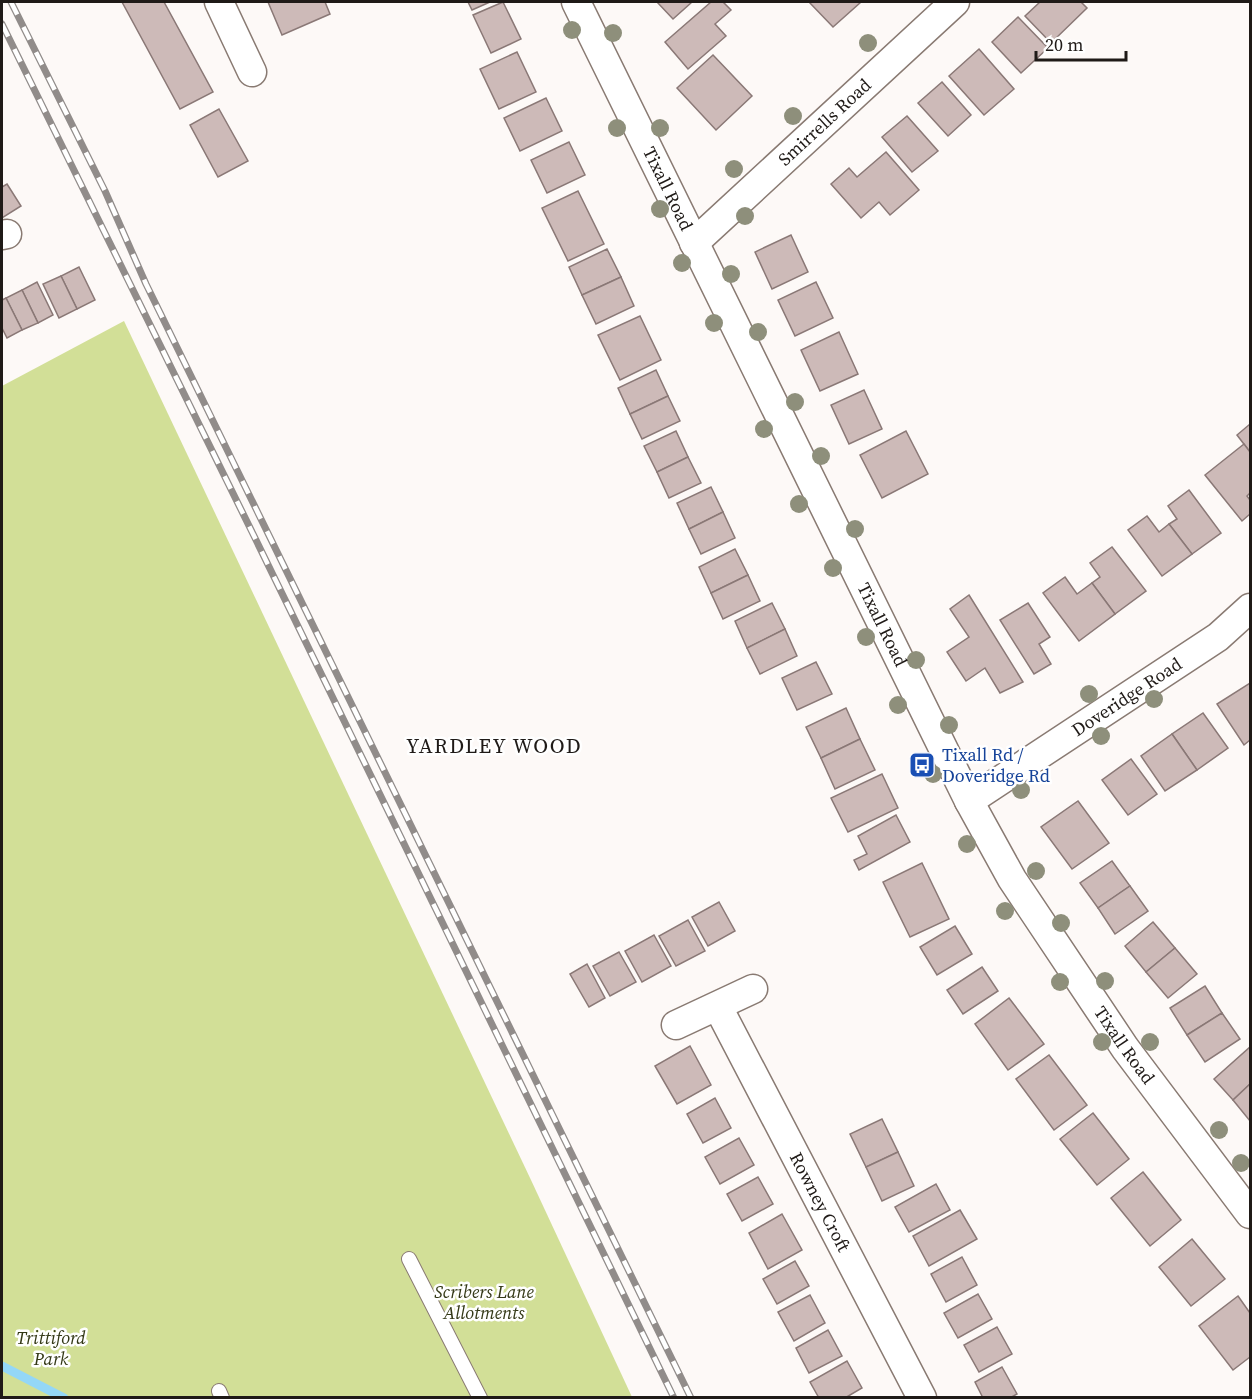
<svg xmlns="http://www.w3.org/2000/svg" width="1252" height="1399" viewBox="0 0 1252 1399" font-family="'Source Serif 4',serif">
	<style>
		.green { fill: #d2df97 }
		.lines { fill: none; stroke-linecap: round; stroke-linejoin: round }
		.stream { stroke: #94d7f7; stroke-width: 9 }
		.building { fill: #cdbab8; stroke: #8a7876; stroke-width: 1.5 }
		.lane-casing { stroke: #897a72; stroke-width: 16 }
		.street-casing { stroke: #897a72; stroke-width: 31 }
		.lane { stroke: #fff; stroke-width: 14 }
		.street { stroke: #fff; stroke-width: 28 }
		.rail-casing { stroke: #918c8a; stroke-width: 7 }
		.rail { stroke: #fff; stroke-width: 4.5; stroke-dasharray: 14; stroke-linecap: butt }
		.tree { fill: #8e8f7b }
		.labels { text-anchor: middle; stroke-width: 5; stroke-linejoin: round; paint-order: stroke }
		.street-label { font-size: 18px; fill: #1f1a17; stroke: #fff }
		.transit-label { font-size: 18px; fill: #164399; stroke: #fff; text-anchor: start }
		.park-label { font-size: 18px; font-style: italic; fill: #333816; stroke: #fff }
		.quarter-label { font-size: 21px; letter-spacing: 1.5px; fill: #1f1a17; stroke: #fff }
	</style>
	<rect width="100%" height="100%" fill="#fdf9f7"/>
	<path class="green" d="M124,321l407,859 101,217 -630,1v-1012z"/>
	<g class="lines">
		<path class="stream" d="M2,1366l62,32"/>
	</g>
	<g class="building">
		<path d="M122,2h42l49,90 -33,17z"/>
		<path d="M268,2h57l5,12 -48,21z"/>
		<path d="M468,2h22l-18,8z"/>
		<path d="M503,2l18,37 -30,14 -18,-38z"/>
		<path d="M657,2h35l-19,17z"/>
		<path d="M711,2h12l8,8 -16,14 11,12 -38,33 -23,-27z"/>
		<path d="M809,2h52l-28,25z"/>
		<path d="M1040,2h41l6,6 -36,35 -26,-27z"/>
		<path d="M1018,17l30,31 -27,25 -29,-31z"/>
		<path d="M979,49l35,40 -30,26 -35,-39z"/>
		<path d="M517,52l19,40 -37,17 -19,-40z"/>
		<path d="M713,55l39,41 -36,34 -39,-42z"/>
		<path d="M942,82l29,33 -23,21 -30,-33z"/>
		<path d="M546,98l16,33 -42,20 -16,-33z"/>
		<path d="M219,109l29,52 -30,16 -28,-52z"/>
		<path d="M907,116l31,35 -26,21 -30,-35z"/>
		<path d="M569,142l16,33 -38,18 -16,-33z"/>
		<path d="M886,152l33,38 -29,25 -11,-13 -18,16 -30,-34 18,-16 8,9z"/>
		<path d="M7,184l14,22 -19,12v-31z"/>
		<path d="M578,191l26,53 -36,17 -26,-53z"/>
		<path d="M791,235l17,37 -36,17 -17,-37z"/>
		<path d="M607,249l14,28 -39,18 -13,-28z"/>
		<path d="M79,267l16,33 -18,9 -16,-33z"/>
		<path d="M61,276l16,33 -18,9 -16,-34z"/>
		<path d="M621,277l13,29 -38,18 -14,-29z"/>
		<path d="M37,282l16,33 -15,8 -16,-33z"/>
		<path d="M816,282l17,36 -38,18 -17,-36z"/>
		<path d="M22,290l16,33 -16,7 -16,-32z"/>
		<path d="M6,298l16,32 -15,8 -5,-10v-28z"/>
		<path d="M640,316l21,44 -41,20 -22,-45z"/>
		<path d="M839,332l19,42 -38,17 -19,-41z"/>
		<path d="M656,370l12,26 -38,18 -12,-26z"/>
		<path d="M864,390l18,39 -33,15 -18,-39z"/>
		<path d="M668,396l12,25 -38,18 -12,-25z"/>
		<path d="M1250,424v28l-13,-17z"/>
		<path d="M676,431l12,26 -31,15 -13,-26z"/>
		<path d="M906,431l22,43 -46,24 -22,-43z"/>
		<path d="M1244,444l6,8v41l-3,3 3,4v14l-8,7 -37,-46z"/>
		<path d="M688,457l13,26 -32,15 -12,-26z"/>
		<path d="M711,487l12,25 -34,17 -12,-26z"/>
		<path d="M1189,490l32,43 -29,21 -23,-30 8,-5 -9,-13z"/>
		<path d="M723,512l12,26 -34,16 -12,-25z"/>
		<path d="M1147,516l12,16 10,-8 23,30 -30,22 -34,-46z"/>
		<path d="M1112,547l34,44 -31,23 -23,-31 8,-6 -10,-14z"/>
		<path d="M735,549l13,26 -37,18 -12,-26z"/>
		<path d="M748,575l12,26 -37,18 -12,-26z"/>
		<path d="M1065,577l12,17 15,-11 23,31 -36,27 -36,-48z"/>
		<path d="M969,595l54,87 -23,11 -15,-25 -19,13 -19,-29 22,-15 -19,-28z"/>
		<path d="M772,603l13,26 -38,19 -12,-27z"/>
		<path d="M1028,603l22,34 -11,7 12,20 -17,10 -34,-54z"/>
		<path d="M785,629l12,27 -37,18 -13,-26z"/>
		<path d="M816,662l16,32 -35,16 -15,-32z"/>
		<path d="M1250,683v57l-6,5 -27,-41z"/>
		<path d="M846,708l14,31 -39,19 -15,-31z"/>
		<path d="M1203,713l25,35 -31,22 -25,-36z"/>
		<path d="M1172,734l25,36 -32,21 -24,-35z"/>
		<path d="M860,739l15,31 -40,19 -14,-31z"/>
		<path d="M1131,759l26,35 -29,21 -26,-35z"/>
		<path d="M882,774l16,34 -50,24 -17,-34z"/>
		<path d="M1078,801l31,42 -37,26 -31,-42z"/>
		<path d="M896,815l14,27 -51,28 -5,-10 13,-6 -9,-18z"/>
		<path d="M1112,861l18,25 -32,22 -18,-25z"/>
		<path d="M922,863l27,56 -39,18 -27,-55z"/>
		<path d="M1130,886l18,25 -33,23 -17,-26z"/>
		<path d="M719,902l16,29 -27,15 -16,-29z"/>
		<path d="M688,920l17,31 -29,15 -17,-30z"/>
		<path d="M1153,922l22,26 -29,24 -21,-26z"/>
		<path d="M955,926l17,28 -35,21 -17,-28z"/>
		<path d="M654,935l17,31 -29,16 -17,-31z"/>
		<path d="M1175,948l22,26 -29,24 -22,-26z"/>
		<path d="M619,952l17,30 -26,14 -17,-30z"/>
		<path d="M587,964l18,34 -16,9 -19,-33z"/>
		<path d="M982,967l16,24 -35,23 -16,-24z"/>
		<path d="M1205,986l17,27 -35,22 -17,-27z"/>
		<path d="M1009,998l35,46 -36,26 -33,-46z"/>
		<path d="M1222,1013l18,26 -35,23 -18,-27z"/>
		<path d="M690,1046l21,39 -34,19 -22,-38z"/>
		<path d="M1250,1047v37l-17,16 -19,-21z"/>
		<path d="M1049,1055l38,50 -33,25 -38,-51z"/>
		<path d="M1250,1084v37l-17,-21z"/>
		<path d="M715,1098l16,30 -28,15 -16,-29z"/>
		<path d="M1093,1113l36,46 -32,26 -37,-46z"/>
		<path d="M882,1119l16,33 -32,15 -16,-33z"/>
		<path d="M739,1138l15,27 -34,19 -15,-27z"/>
		<path d="M898,1152l16,34 -32,15 -16,-34z"/>
		<path d="M1143,1172l38,48 -31,26 -39,-48z"/>
		<path d="M758,1177l15,27 -31,17 -15,-27z"/>
		<path d="M936,1184l14,26 -41,22 -14,-25z"/>
		<path d="M960,1210l17,29 -48,27 -16,-30z"/>
		<path d="M782,1214l20,36 -34,19 -19,-36z"/>
		<path d="M1192,1239l33,40 -34,27 -32,-39z"/>
		<path d="M962,1257l15,28 -31,17 -15,-28z"/>
		<path d="M795,1261l14,25 -32,18 -14,-25z"/>
		<path d="M978,1294l14,25 -34,19 -14,-25z"/>
		<path d="M810,1295l15,28 -31,18 -16,-29z"/>
		<path d="M1238,1296l12,17v44l-17,13 -34,-44z"/>
		<path d="M997,1327l15,27 -33,18 -15,-27z"/>
		<path d="M828,1330l14,26 -33,17 -13,-25z"/>
		<path d="M847,1361l15,27 -17,10h-26l-9,-16z"/>
		<path d="M1002,1367l15,27 -7,4h-27l-8,-16z"/>
	</g>
	<g class="lines">
		<g class="lane-casing">
			<g id="lane">
				<path d="M409,1259l71,139"/>
				<path d="M219,1391l3,7"/>
			</g>
		</g>
		<g class="street-casing">
			<g id="street">
				<path d="M219,2l33,70"/>
				<path id="s1" d="M576,2l393,799 43,78 113,169 125,166"/>
				<path d="M2,235l5,-1"/>
				<path id="s2" d="M694,243l261,-241"/>
				<path id="s3" d="M969,801l249,-164 32,-29"/>
				<path id="s4" d="M718,1007l204,391"/>
				<path d="M676,1025l77,-36"/>
			</g>
		</g>
		<use href="#lane" class="lane"/>
		<use href="#street" class="street"/>
		<g class="rail-casing">
			<g id="rail">
				<path d="M11,2l94,189 41,93 545,1114"/>
				<path d="M2,24l254,516 418,858"/>
			</g>
		</g>
		<use href="#rail" class="rail"/>
	</g>
	<g class="tree">
		<circle cx="572" cy="30" r="9"/>
		<circle cx="613" cy="33" r="9"/>
		<circle cx="868" cy="43" r="9"/>
		<circle cx="793" cy="116" r="9"/>
		<circle cx="617" cy="128" r="9"/>
		<circle cx="660" cy="128" r="9"/>
		<circle cx="734" cy="169" r="9"/>
		<circle cx="660" cy="209" r="9"/>
		<circle cx="745" cy="216" r="9"/>
		<circle cx="682" cy="263" r="9"/>
		<circle cx="731" cy="274" r="9"/>
		<circle cx="714" cy="323" r="9"/>
		<circle cx="758" cy="332" r="9"/>
		<circle cx="795" cy="402" r="9"/>
		<circle cx="764" cy="429" r="9"/>
		<circle cx="821" cy="456" r="9"/>
		<circle cx="799" cy="504" r="9"/>
		<circle cx="855" cy="529" r="9"/>
		<circle cx="833" cy="568" r="9"/>
		<circle cx="866" cy="637" r="9"/>
		<circle cx="916" cy="660" r="9"/>
		<circle cx="1089" cy="694" r="9"/>
		<circle cx="1154" cy="699" r="9"/>
		<circle cx="898" cy="705" r="9"/>
		<circle cx="949" cy="725" r="9"/>
		<circle cx="1101" cy="736" r="9"/>
		<circle cx="933" cy="774" r="9"/>
		<circle cx="1021" cy="790" r="9"/>
		<circle cx="967" cy="844" r="9"/>
		<circle cx="1036" cy="871" r="9"/>
		<circle cx="1005" cy="911" r="9"/>
		<circle cx="1061" cy="923" r="9"/>
		<circle cx="1105" cy="981" r="9"/>
		<circle cx="1060" cy="982" r="9"/>
		<circle cx="1102" cy="1042" r="9"/>
		<circle cx="1150" cy="1042" r="9"/>
		<circle cx="1219" cy="1130" r="9"/>
		<circle cx="1241" cy="1163" r="9"/>
	</g>
	<defs>
		<g id="bus-square" transform="scale(1.35)"><rect x="-9" y="-9" width="18" height="18" rx="4" fill="#1a4fb4" stroke="#fff"/><path d="M-5-6H5V4H4V6H2V4H-2V6H-4V4H-5ZM-3.5-4V0h7V-4ZM-3.5 1.2v1.5H-2V1.2ZM2 1.2v1.5H3.5V1.2Z" fill="#fff"/></g>
	</defs>
	<g fill-rule="evenodd">
		<use href="#bus-square" x="922" y="765"/>
	</g>
	<g class="labels">
		<g class="street-label">
			<text dy="6" stroke="none"><textPath href="#s2" startOffset="178">Smirrells Road</textPath></text>
			<text dy="6" stroke="none"><textPath href="#s1" startOffset="208">Tixall Road</textPath></text>
			<text dy="6" stroke="none"><textPath href="#s1" startOffset="694">Tixall Road</textPath></text>
			<text dy="6" stroke="none"><textPath href="#s3" startOffset="189">Doveridge Road</textPath></text>
			<text dy="6" stroke="none"><textPath href="#s1" startOffset="1180">Tixall Road</textPath></text>
			<text dy="6" stroke="none"><textPath href="#s4" startOffset="220">Rowney Croft</textPath></text>
		</g>
		<g class="transit-label">
			<text x="942" y="761">Tixall Rd /<tspan x="942" dy="21">Doveridge Rd</tspan></text>
		</g>
		<g class="park-label">
			<text x="484" y="1298">Scribers Lane<tspan x="484" dy="21">Allotments</tspan></text>
			<text x="51" y="1344">Trittiford<tspan x="51" dy="21">Park</tspan></text>
		</g>
		<g class="quarter-label">
			<text x="494" y="753">YARDLEY WOOD</text>
		</g>
	</g>
	<rect width="1252" height="1399" fill="none" stroke="#1f1a17" stroke-width="6"/>
	<path d="M1036 51v9h90v-9" fill="none" stroke="#1f1a17" stroke-width="3"/>
	<text x="1045" y="51" font-size="18" fill="#1f1a17" stroke="#ffffff" stroke-width="4.5" paint-order="stroke">20 m</text>
</svg>
